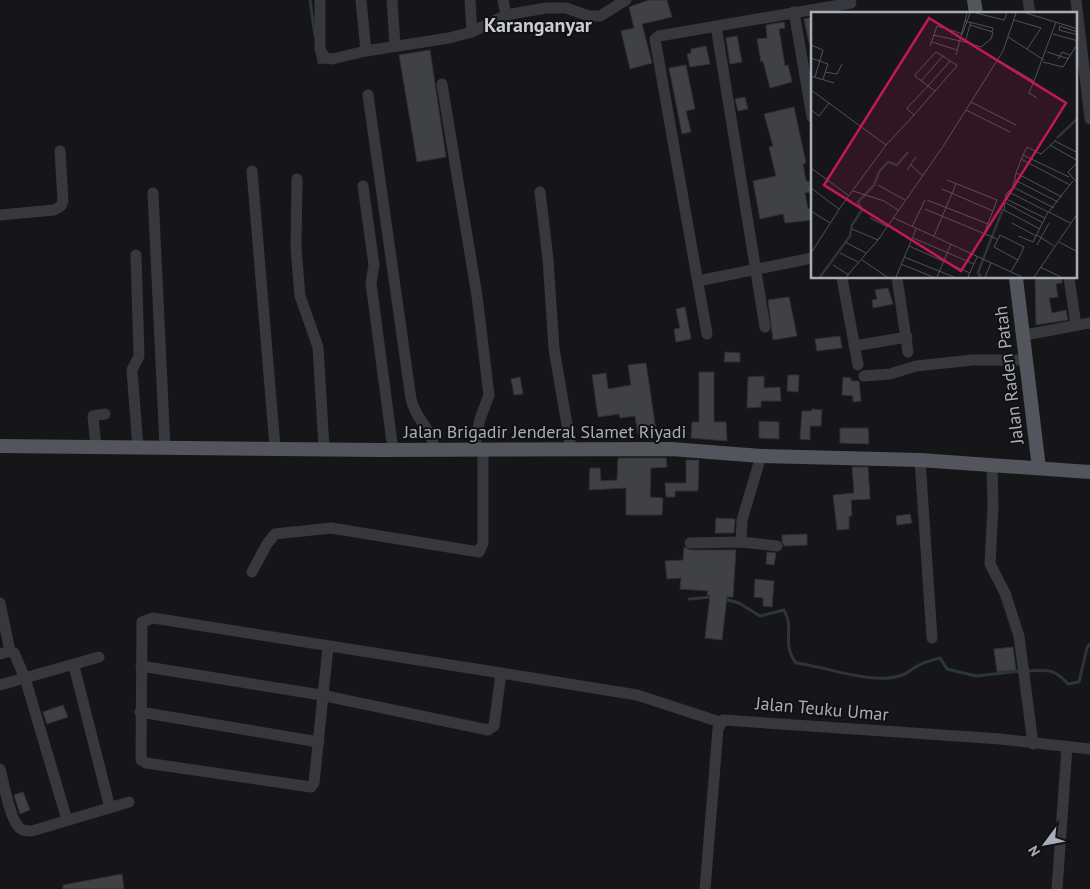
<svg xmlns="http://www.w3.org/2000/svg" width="1090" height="889" viewBox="0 0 1090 889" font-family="'PT Sans',sans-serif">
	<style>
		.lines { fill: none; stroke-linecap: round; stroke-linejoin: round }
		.stream { stroke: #2c353c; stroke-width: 3 }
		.building { fill: #404145; stroke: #303034 }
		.minor { stroke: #37383d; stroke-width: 11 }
		.major { stroke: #53555c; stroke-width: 14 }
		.labels { text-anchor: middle; stroke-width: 4; stroke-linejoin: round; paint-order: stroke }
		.street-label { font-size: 18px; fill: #a8adb8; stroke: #111113 }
		.quarter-label { font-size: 20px; font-weight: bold; fill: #c9ccd4; stroke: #111113 }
		.inset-river { fill: none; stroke: #2c353c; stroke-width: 2.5 }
		.inset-road { fill: none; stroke: #505258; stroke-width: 1 }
		.view { fill: #c2185b; fill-opacity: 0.15; stroke: #c2185b; stroke-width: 2.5 }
		.inset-edge { fill: none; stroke: #a8adb8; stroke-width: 2.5 }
	</style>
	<rect width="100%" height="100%" fill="#161618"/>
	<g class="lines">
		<g class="stream">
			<path d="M310,0l5,36"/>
			<path d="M317,52l2,11 5,-1"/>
			<path d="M689,599l24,-2"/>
			<path d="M724,599l15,4 21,13 24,-6c11,19 -3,33 12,53 28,3 78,23 106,12 6,-2 11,-7 17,-10 6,-3 14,-5 21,-7l7,11 29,7 45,-5"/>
			<path d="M1027,671c20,-1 27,-3 41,13l11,-2 8,-34 3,-4"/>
		</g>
	</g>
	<g class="building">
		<path d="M649,0h18l5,17 -30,7 10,39 -22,6 -9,-38 13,-3 -5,-21z"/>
		<path d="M812,17v26h-3l-5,-24z"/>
		<path d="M784,22l1,6 -6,1 6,37 3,-1 4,17 -22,6 -7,-27 -2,1 -4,-23 10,-1 -1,-13z"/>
		<path d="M737,36l5,26 -12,2 -4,-26z"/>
		<path d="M706,46l4,18 -20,3 -3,-13 4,-1v-4z"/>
		<path d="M430,50l16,107 -29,5 -18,-107z"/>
		<path d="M686,65l9,44 -9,2 5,21 -9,2 -13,-66z"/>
		<path d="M745,97l3,12 -10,2 -3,-12z"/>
		<path d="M794,107l12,56 -3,1 3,17h3l2,11 -6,1 3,16 4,-1v12l-27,3 -2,-9 -23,5 -7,-38 23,-5 -7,-29 4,-1 -9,-32z"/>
		<path d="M1035,278h27v5l-6,1 2,13 -9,1 3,15 14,-3 2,10 -32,5z"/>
		<path d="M888,288l5,16 -20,4 -1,-8 5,-1 -2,-9z"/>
		<path d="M789,297l8,39 -24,4 -5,-40z"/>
		<path d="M685,307l6,32 -15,3 -2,-13 6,-1 -4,-19z"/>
		<path d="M840,336l2,12 -25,3 -2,-12z"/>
		<path d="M725,352l15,1v9h-16z"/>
		<path d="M646,363l10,68 -18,3 -3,-18 -15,2 -1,-4 -21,3 -6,-42 14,-2 2,16 23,-4 -3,-20z"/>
		<path d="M699,372h15v50h12l1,19 -36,-3 1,-16h7z"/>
		<path d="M788,375h11l-1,17 -11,-1z"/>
		<path d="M764,376v12l16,-1 1,14h-20v6l-14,1 1,-31z"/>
		<path d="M520,377l3,17 -9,1 -3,-16z"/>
		<path d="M843,377l8,1v3h8l2,20 -8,1v-6l-11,-1z"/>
		<path d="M812,409l10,1 -1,16h-11v14l-10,-1 2,-28h9z"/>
		<path d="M759,421l20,1v17l-20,-1z"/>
		<path d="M840,428h28l1,16 -29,-1z"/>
		<path d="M618,458h48l1,9 -16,1 -1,29 13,1 -1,17h-36v-27l-37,2 1,-22h10l1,13 16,-1z"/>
		<path d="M686,460h13l-1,31h-23v6h-9l-1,-14h21z"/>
		<path d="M852,467h16l2,32 -19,1 1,16h-3v13l-12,1 -4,-35 21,-2z"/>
		<path d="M910,514l2,9 -15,2 -1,-9z"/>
		<path d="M716,518l19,1 -1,14h-19z"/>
		<path d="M807,534v11l-23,1 -2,-5v-6z"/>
		<path d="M684,547l6,3h46l-3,47h-6l-5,43 -17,-2 5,-43h-3l1,-4 -28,-2 1,-11 -14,1 -2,-18 18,-1z"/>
		<path d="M767,552l9,1 -2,12 -8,-1z"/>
		<path d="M755,579l19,2 -2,26 -9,-1v-8l-9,-1z"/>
		<path d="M1013,647l3,23 -19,2 -3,-23z"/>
		<path d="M63,705l5,12 -21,7 -4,-12z"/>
		<path d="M23,792l7,18 -10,4 -6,-19z"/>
		<path d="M122,874l2,15h-61v-4z"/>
	</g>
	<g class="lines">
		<g class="minor">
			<path d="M320,0v49l5,9 7,1 34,-8"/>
			<path d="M361,0l5,51 83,-13 23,-6"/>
			<path d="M392,0l3,46"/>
			<path d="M470,0l2,32 34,-17 40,-7h20l23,8h11l26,-16"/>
			<path d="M503,0l3,15"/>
			<path d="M1028,0l2,14"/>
			<path d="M1076,0l14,119"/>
			<path d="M794,12l18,105"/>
			<path d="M716,26l49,301"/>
			<path d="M442,84l35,212 12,99 -9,24 -6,30"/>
			<path d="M368,95l43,304c5,22 20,28 23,49"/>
			<path d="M252,171l23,276"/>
			<path d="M297,179l-1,69 4,48 18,51 6,101"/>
			<path d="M363,186l11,79 -3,18 22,167"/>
			<path d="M540,192l8,67 6,90 17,99"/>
			<path d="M153,193l12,254"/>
			<path d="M0,215l54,-5 7,-4 2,-5 -3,-50"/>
			<path d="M136,255l3,101 -7,14 6,78"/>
			<path d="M842,278l16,87"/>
			<path d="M897,278l11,74"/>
			<path d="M1069,278l7,47"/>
			<path d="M698,281l114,-23"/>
			<path d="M707,334l-52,-295 4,-3 192,-33"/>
			<path d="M1025,335l65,-12"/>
			<path d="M854,346l53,-9"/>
			<path d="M864,376l26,-2 26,-8 57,-6h54"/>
			<path d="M96,448l-3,-32 12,-2"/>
			<path d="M920,460l12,178"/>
			<path d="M992,466l1,42 -3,56 15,29 14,43 14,108"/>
			<path d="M741,542l1,-22 19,-64"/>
			<path d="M690,543l51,-1 36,4"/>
			<path d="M252,572l15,-28 8,-10 56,-6 148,24 4,-9v-94"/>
			<path d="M0,603l10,48"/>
			<path d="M0,654l10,-3 4,2 11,25 42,142"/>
			<path d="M74,666l36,142"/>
			<path d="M141,666l180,29 167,35 6,-4 7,-53 -348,-55 -11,4 -1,138 5,3 165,24 3,-4 14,-136"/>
			<path d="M501,673l136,22 83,27"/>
			<path d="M0,685l99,-28"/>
			<path d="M140,712l179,30"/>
			<path d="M0,769c4,14 9,47 18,57 4,5 8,5 14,5l97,-29"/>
			<path d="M705,889l13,-160 5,-9 278,19 89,10"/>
			<path d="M1057,889l10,-142"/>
		</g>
		<g class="major">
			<path d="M974,0l2,14"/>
			<path d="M1016,278l23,190"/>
			<path d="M0,446l379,4 292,-1 90,7 159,4 170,12"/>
		</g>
	</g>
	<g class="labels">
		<g class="street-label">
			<text transform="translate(1009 375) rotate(-97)" y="6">Jalan Raden Patah</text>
			<text x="545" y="438">Jalan Brigadir Jenderal Slamet Riyadi</text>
			<text transform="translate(822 709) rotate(5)" y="6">Jalan Teuku Umar</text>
		</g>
		<g class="quarter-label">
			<text x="538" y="32">Karanganyar</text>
		</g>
	</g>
	<g transform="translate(811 12)">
		<rect width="266" height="266" fill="#161618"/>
		<path class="inset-river" d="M246,126l21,-20M9,265l30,-41 2,-11 10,-15 -4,-8 16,-17 5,-13 9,-10 9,3 11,-13M170,265l-3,-4 4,-11 21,-53"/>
		<path class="inset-road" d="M165,1l28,7 3,-7M215,1l52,16M203,8l27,8 -14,21M154,9l28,7 -1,3M248,14l19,6M249,14l-1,4 19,5M242,22l25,7M122,23l32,7 6,-20M151,23l8,-22M197,25l36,23M121,30l25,8M154,30l16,5 10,-8 2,-7 -23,-7M0,33l12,5 -8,27M119,34l7,-20 26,8M236,40l22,7M145,43l11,-42M0,46l17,6 -5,15M247,47l4,-7 8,3M187,48l36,21 22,-59M232,50l20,5 15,-24M14,60l12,2 5,-10M0,64l23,7M110,69l22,-25M223,69l-5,12 8,5M0,78l75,55 -44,60 -31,48M124,79l-7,-5 -13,-10v-1l21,-23 7,4 7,5 7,4 -1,2 -42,48 -7,-6v-1l21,-22 22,-25M160,90l45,23M0,98l8,6 10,-13M155,98l44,22M244,129l23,12M75,133l28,-30M239,133l28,16M212,143l4,-8 14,7 15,-14M210,147l49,26M267,150l-10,10 10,12M100,153l12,11M0,156l37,27M96,158l9,-13M205,161l7,-18 46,22M136,168l50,20 -13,34M204,168l43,22M67,173l27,15M202,175l41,21M0,176l28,21M131,177l51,22M42,179l31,10 14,9M198,180l39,20M195,187l39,19M116,188l61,24M195,191l37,20M114,197l72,30M0,199l19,12M238,200l21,11M59,206l18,9M83,206l128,59M201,211l24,13M101,215l13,-27M41,217l26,11M229,217l-36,-19 2,-16 7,-7 3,-14 46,24M226,223l17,11M123,224l22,-52M207,224l15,6 14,-28 26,-33M102,226l61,26M34,230l21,11M248,230l19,10M226,233l12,-22M98,234l61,27M29,241l18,9M93,245l50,20M51,248l25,17M90,252l32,13M22,253l16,10M229,255l21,10M200,259l7,-11 6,-13 -24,-12 -6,12 24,13M35,265l32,-37 64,-92 61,-97 13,-38M85,265l20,-48M126,265l14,-33M157,265l9,-20M174,265l6,-14M223,265l44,-64"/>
		<path class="view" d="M118,6l137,85 -105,168 -137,-86z"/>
		<rect width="266" height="266" class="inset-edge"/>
	</g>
	<g transform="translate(1045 844) rotate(238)" stroke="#111113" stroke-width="4" paint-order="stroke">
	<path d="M0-4L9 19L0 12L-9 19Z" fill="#a8adb8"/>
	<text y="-8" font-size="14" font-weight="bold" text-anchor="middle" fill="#a8adb8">N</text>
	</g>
</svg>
